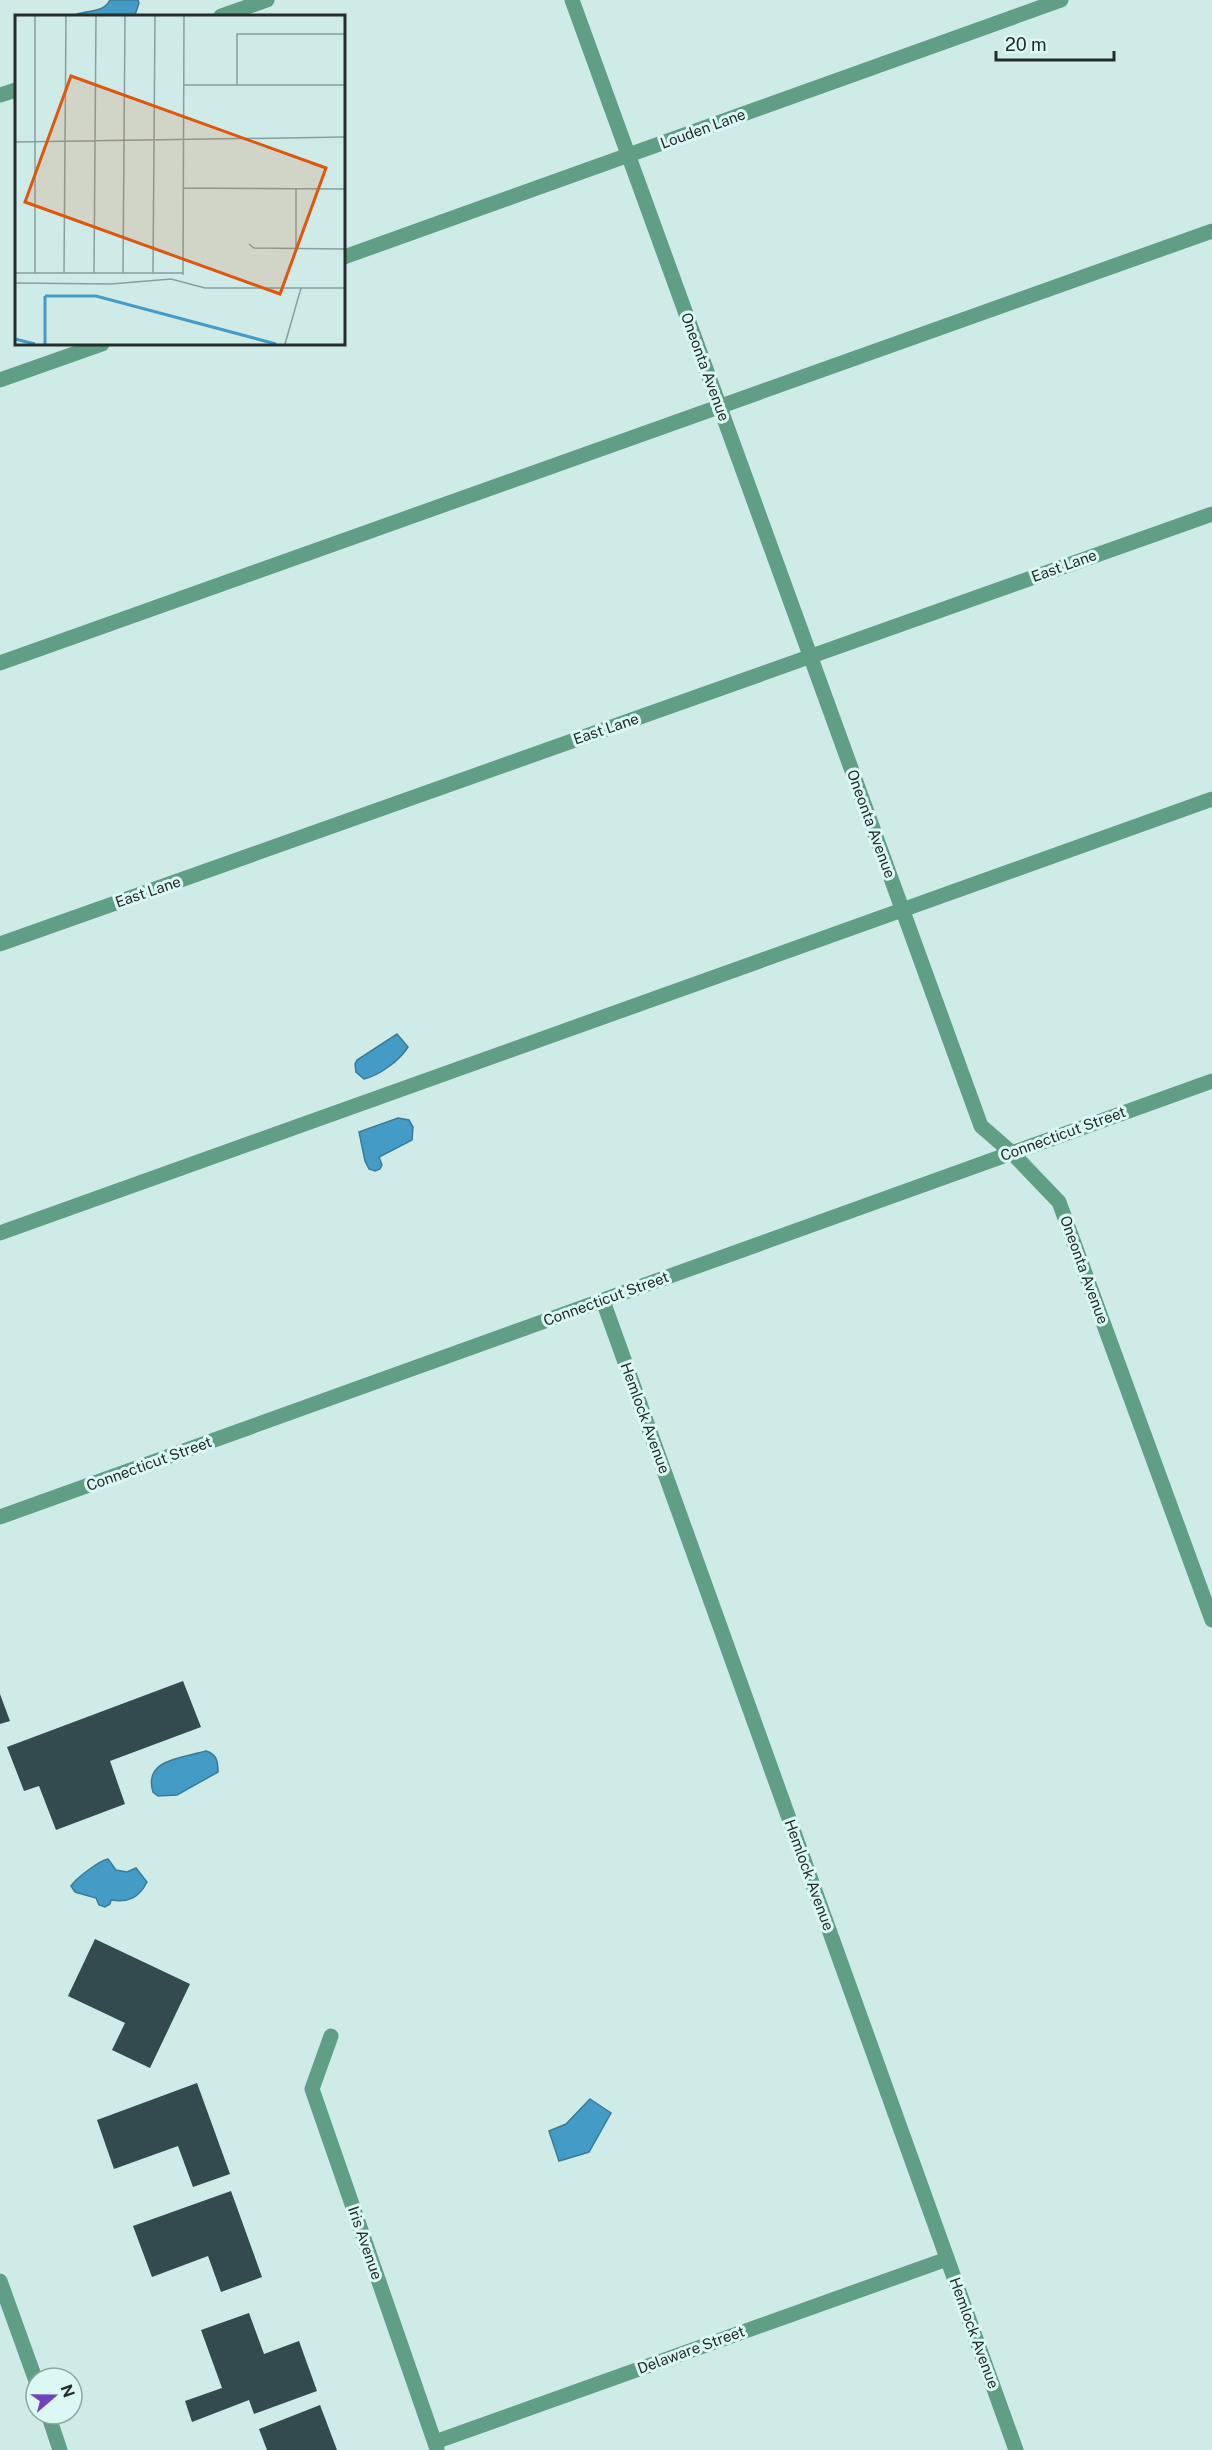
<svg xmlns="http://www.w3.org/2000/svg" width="1212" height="2450" viewBox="0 0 1212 2450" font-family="'Public Sans',sans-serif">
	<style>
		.water { fill: #449cc6; stroke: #3a7b98; stroke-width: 1.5 }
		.building { fill: #334a4e }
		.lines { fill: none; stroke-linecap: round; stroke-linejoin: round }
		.service { stroke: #619e86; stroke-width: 15 }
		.minor { stroke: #619e86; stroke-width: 15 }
		.labels { text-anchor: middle; stroke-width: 6; stroke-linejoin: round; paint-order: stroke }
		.street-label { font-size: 15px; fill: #222d2c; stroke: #dcf8f5 }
		.inset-river { fill: none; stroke: #449cc6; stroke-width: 3 }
		.inset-road { fill: none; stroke: #899f9d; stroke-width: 1.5 }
		.view { fill: #de570e; fill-opacity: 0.15; stroke: #de570e; stroke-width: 3 }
		.inset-edge { fill: none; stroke: #222d2c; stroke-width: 3 }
	</style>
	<rect width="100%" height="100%" fill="#ceebe8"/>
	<g class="water">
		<path d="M110,0h28l1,3 -4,12 -59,1 1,-2c12,-4 26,-1 33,-14z"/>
		<path d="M397,1034l11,13c-9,14 -28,28 -44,32l-8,-7 -1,-8 2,-4z"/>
		<path d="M398,1118l11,2 4,7 -1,13 -33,17 3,8 -2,4 -5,2 -6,-2 -4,-8 -6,-29z"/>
		<path d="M206,1751c11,3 12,11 12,21l-41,23 -19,1 -5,-4c-10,-33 29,-34 53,-41z"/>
		<path d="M108,1859l8,11 11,2 9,-4 11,14c-8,16 -19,21 -36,18l-1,4 -5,3 -6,-2 -3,-7 -21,-6 -4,-6c5,-8 28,-25 37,-27z"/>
		<path d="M590,2099l21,14 -22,39 -30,9 -10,-30 17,-7z"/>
	</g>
	<g class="building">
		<path d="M183,1681l18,46 -91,34 15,43 -69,26 -17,-44 -15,5 -17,-44z"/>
		<path d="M0,1694l10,27 -10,3z"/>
		<path d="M95,1939l95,45 -40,84 -38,-18 13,-27 -57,-27z"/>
		<path d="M197,2083l33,91 -37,13 -15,-41 -64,23 -17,-49z"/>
		<path d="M231,2191l31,86 -41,15 -13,-36 -56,21 -19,-51z"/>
		<path d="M249,2313l15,41 35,-13 18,50 -63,23 -5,-14 -57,22 -7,-21 37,-13 -21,-58z"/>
		<path d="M320,2405l17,45h-70l-8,-21z"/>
	</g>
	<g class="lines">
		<g class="service">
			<path d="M221,16l46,-16"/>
			<path d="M0,95l16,-5"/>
			<path d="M0,663l1212,-432"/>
			<path d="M0,1233l1212,-434"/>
		</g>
		<g class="minor">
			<path d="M572,0l409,1126 31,27 47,49 153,418"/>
			<path d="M344,257l717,-257"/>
			<path d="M0,380l102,-36"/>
			<path d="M0,944l1212,-430"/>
			<path d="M603,1301l413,1149"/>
			<path d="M0,1517l1212,-436"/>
			<path d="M331,2036l-19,53 125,360"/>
			<path d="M0,2281l36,100"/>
			<path d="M48,2414l12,36"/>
			<path d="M435,2442l512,-183"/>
		</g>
	</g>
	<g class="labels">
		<g class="street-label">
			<text transform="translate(703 129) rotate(-20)" y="5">Louden Lane</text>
			<text transform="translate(705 367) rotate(70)" y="5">Oneonta Avenue</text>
			<text transform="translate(1064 566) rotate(-20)" y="5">East Lane</text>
			<text transform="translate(606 729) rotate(-19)" y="5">East Lane</text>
			<text transform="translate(871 824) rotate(70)" y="5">Oneonta Avenue</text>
			<text transform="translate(148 892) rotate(-19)" y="5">East Lane</text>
			<text transform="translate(1063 1134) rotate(-20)" y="5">Connecticut Street</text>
			<text transform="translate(1084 1270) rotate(70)" y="5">Oneonta Avenue</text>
			<text transform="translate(606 1299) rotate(-20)" y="5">Connecticut Street</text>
			<text transform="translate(645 1418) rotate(70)" y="5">Hemlock Avenue</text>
			<text transform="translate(149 1464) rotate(-20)" y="5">Connecticut Street</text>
			<text transform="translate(809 1875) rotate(70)" y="5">Hemlock Avenue</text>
			<text transform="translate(365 2243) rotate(71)" y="5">Iris Avenue</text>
			<text transform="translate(974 2333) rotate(70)" y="5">Hemlock Avenue</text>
			<text transform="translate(691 2350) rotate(-20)" y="5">Delaware Street</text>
		</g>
	</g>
	<g transform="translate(15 15)">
		<rect width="330" height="330" fill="#ceebe8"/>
		<path class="inset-river" d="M30,281h51l180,48M30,281v48M0,324l20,5"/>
		<path class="inset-road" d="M169,70h161M222,70v-51h108M0,127l330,-5M168,173l162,1M234,229l5,4 91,1M281,234v-60M0,258h168M20,258v-257M49,258l2,-257M79,258l2,-257M108,258l2,-257M138,258l2,-257M168,260l1,-259M0,268l96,1 60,-5 34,9h140M270,329l16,-56"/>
		<path class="view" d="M56,61l255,92 -46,126 -255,-92z"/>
		<rect width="330" height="330" class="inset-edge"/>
	</g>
	<g transform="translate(54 2396) rotate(70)"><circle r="28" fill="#dcf8f5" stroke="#92a7a5" stroke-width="1.5"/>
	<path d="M0-4.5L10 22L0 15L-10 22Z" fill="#7044bc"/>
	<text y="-9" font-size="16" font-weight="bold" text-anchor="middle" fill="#222d2c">N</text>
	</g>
	<path d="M996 51v9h118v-9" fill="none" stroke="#222d2c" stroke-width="3"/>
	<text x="1005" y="51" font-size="18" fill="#222d2c" stroke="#dcf8f5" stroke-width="4.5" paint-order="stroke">20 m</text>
</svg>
